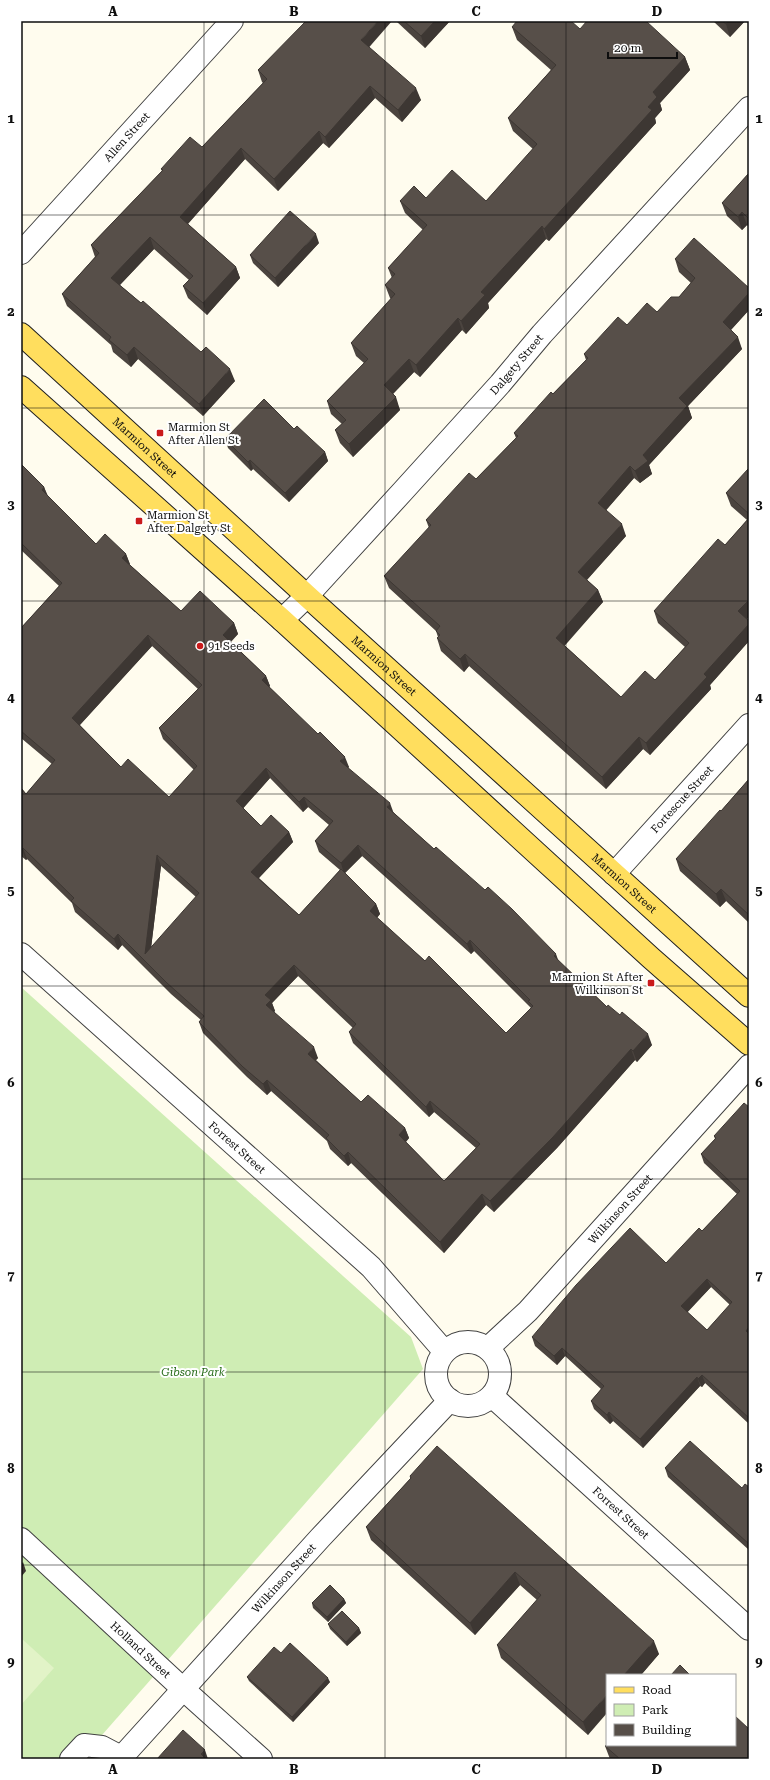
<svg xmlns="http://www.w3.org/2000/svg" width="770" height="1780" viewBox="0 0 770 1780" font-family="'Roboto Serif',serif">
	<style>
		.green { fill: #cfedb4 }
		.pitch { fill: #e2f3c7 }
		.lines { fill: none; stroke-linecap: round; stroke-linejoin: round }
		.street-casing { stroke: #414141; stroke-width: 24 }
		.primary-casing { stroke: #1f1f1f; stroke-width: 24 }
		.street { stroke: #fff; stroke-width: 22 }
		.primary { stroke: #ffde5e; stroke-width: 22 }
		.wall { fill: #4b443f; fill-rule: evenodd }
		.shaded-wall { fill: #3d3733 }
		.building { fill: #574f49; stroke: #3d3733; fill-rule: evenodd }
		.grid { fill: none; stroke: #0e0e0e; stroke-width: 1; stroke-opacity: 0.55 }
		.poi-dot { fill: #ca1a1b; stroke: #fff; stroke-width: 1.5 }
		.labels { text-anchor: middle; stroke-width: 4; stroke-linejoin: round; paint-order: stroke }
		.street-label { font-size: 11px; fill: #0e0e0e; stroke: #fff }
		.poi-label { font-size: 11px; fill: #0e0e0e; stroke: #fff; text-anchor: start }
		.park-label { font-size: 11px; font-style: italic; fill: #266b18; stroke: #fff }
		.neatline { fill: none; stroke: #0e0e0e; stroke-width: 1.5 }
		.grid-label { font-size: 13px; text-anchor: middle; font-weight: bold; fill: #0e0e0e }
	</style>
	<rect width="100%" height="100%" fill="#fffcee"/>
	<path class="green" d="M21,987l390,350 12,32 -342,390h-60z"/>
	<path class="pitch" d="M21,1638l33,30 -33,37z"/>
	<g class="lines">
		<g class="street-casing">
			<g id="street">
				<path id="s1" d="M21,253l211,-232"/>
				<path id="s2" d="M282,620l25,-24 96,-105 97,-107 42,-50 207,-226"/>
				<path id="s3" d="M614,874l135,-149"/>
				<path id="s4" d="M21,954l350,313 73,84"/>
				<circle cx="468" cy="1374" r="32"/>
				<path id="s5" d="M488,1348l40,-37 221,-245"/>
				<path id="s6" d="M492,1396l257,233"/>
				<path id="s7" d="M21,1539l162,150 78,70"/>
				<path d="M71,1759l13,-14 18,2 19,10"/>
				<path id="s8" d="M120,1759l200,-221 130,-138"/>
			</g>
		</g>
		<g class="primary-casing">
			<g id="primary">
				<path id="s9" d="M21,334l286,262 442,400"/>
				<path d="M21,387l261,233 369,338 98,86"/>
			</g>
		</g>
		<use href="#street" class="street"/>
		<use href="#primary" class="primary"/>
	</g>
	<g class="wall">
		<path d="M396,21h54l-25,27z"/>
		<path d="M713,21h32l-15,16z"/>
		<path d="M512,27l68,2 105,28 5,13 -30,33 2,7 -7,8 1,5 -107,118 -3,-2 -58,64 1,5 -23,26 -4,-4 -42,47 -6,-5 -21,22 7,16 -47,47 -13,-14 -5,-13 7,-6 -11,-10 -4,-13 37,-38 -8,-7 -5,-13 40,-44 -1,-1 -5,-13 7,-7 -4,-10 35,-38 -18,-17 -5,-12 26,-3 60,3 47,-52 -20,-18 -5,-13 43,-48 -34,-30z"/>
		<path d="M369,47l52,53 -19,22 -27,-24 -46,50 -6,-5 -45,48 -33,-32 -57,65 48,43 4,11 -33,37 -19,-17 -5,-12 6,-6 -35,-31 -34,36 21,18 94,78 -32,35 -65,-57 -7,8 -18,-15 -2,-7 -44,-39 -5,-12 33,-37 -4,-12 71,-74 -1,-2 41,-22 61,-64 -1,-1 -4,-12z"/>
		<path d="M749,173v54l-2,-2 -5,5 -15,-14 -5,-13z"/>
		<path d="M319,243l-41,44 -25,-24 -3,-8z"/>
		<path d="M675,259l74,29v22l-18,20 11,19 -54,57 4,12 -43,47 3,9 -12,9 -6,-5 -28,32 20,26 -39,44 11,10 5,12 -39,43 57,52 34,-17 30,-33 -27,-24 -4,-12 71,-66 22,-25 -16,-14 -5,-13 23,-24v148l-2,2 2,2v20l-39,44 1,4 -61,66 -7,-6 -37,40 -137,-123 -5,6 -23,-21 -4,-13 1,-1 -2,-6 -47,-43 -5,-12 45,-48 -3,-8 50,-41 40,-41 -2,-5 72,-73 -2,-6 43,-29 30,-13 22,-15 12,-14 -12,-11z"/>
		<path d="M294,429l31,23 3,9 -39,41 -36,-33 -2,2 -23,-23 -3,-9z"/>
		<path d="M21,464l23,23 4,9 48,48 30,10 4,11 51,46 53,12 4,11 -7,8 35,34 4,10 -1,1 80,80 -1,1 45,44 166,150 48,45 45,38 -15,17 -2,-2 -78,88 -63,64 -8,-7 -42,48 -93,-90 -3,3 -18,-17 -3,-8 -56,-50 -4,4 -20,-18 -44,-44 -4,-11 2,-2 -30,-26 -49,-49 -4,5 -43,-38 -3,-9 -45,-44 -1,1 -5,-4v-68l5,6 26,-30 -31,-26v-110l38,-42 -38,-36zM152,646l46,43 -39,39 4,11 31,31 -25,27 -48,-30 -41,-42zM270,778l33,34 5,-5 21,18 -14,16 4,11 21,18 -41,45 -40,-37 34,-36 -4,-10 -28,-6 -18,-18zM362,856l109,98 3,-3 57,57 -25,25 -129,-115 3,-4 -4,-10 -31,-31zM161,866l35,31 -45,51zM298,976l55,52 -4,4 4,11 76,74 5,-5 42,36 -32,33 -38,-39 3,-4 -4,-10 -44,-26 -45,-42 2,-2 -44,-46 1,-1 -3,-8z"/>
		<path d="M749,779v144l-23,-22 -6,6 -40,-36 -4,-12 45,-48z"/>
		<path d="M749,1107v317l-44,-41 -3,4 -2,-1 -57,62 -30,-27 -3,3 -16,-15 -3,-8 10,-12 -36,-33 -8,9 -22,-19 -3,-9 134,-74 36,-32 35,-37 -33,-31 -3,-9 14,-15 -1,-3zM711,1287l19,18 -23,25 -20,-18z"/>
		<path d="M665,1468l77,20 7,-1v63l-81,-73z"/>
		<path d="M410,1476l249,178 -18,21h-34l-19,60 -87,-77 -4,-13 40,-45 -17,-15 -45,50 -104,-95 -5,-13 44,-48z"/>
		<path d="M344,1599l2,4 -18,19 -15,-14 -1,-5z"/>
		<path d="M328,1624l31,4 2,5 -14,13 -17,-17z"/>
		<path d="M281,1653l49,29 -37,40 -44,-41 -2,-4z"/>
		<path d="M605,1746l144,13h-139z"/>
	</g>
	<g class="shaded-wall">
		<path d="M378,21h14l-27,31 -4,-12z"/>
		<path d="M435,21h15l-25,27 -4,-12z"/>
		<path d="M728,21h17l-15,16 -4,-13z"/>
		<path d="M685,57l5,13 -30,33 2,7 -7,8 1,5 -107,118 -5,-12 104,-122 5,-15z"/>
		<path d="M370,86l5,12 -46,50 -4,-11z"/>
		<path d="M416,88l5,12 -19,22 -4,-12z"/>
		<path d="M319,131l4,12 -45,48 -4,-12z"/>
		<path d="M241,148l4,11 -61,69 -4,-11z"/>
		<path d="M742,212l5,13 -5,5 -4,-13z"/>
		<path d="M542,226l4,13 -58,64 1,5 -23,26 -5,-13 20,-29z"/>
		<path d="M316,234l3,9 -41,44 -3,-9z"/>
		<path d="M150,237l4,12 -38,40 -5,-11z"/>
		<path d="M236,267l4,11 -33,37 -4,-12z"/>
		<path d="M749,293v17l-22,24 -4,-12z"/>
		<path d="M458,318l4,12 -42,47 -4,-12z"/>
		<path d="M738,337l4,12 -54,57 4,12 -43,47 3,9 -12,9 -5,-12 8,-16 36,-57z"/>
		<path d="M134,347l4,12 -7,8 -4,-12z"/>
		<path d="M409,359l5,13 -25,26 -5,-13z"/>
		<path d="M230,369l5,12 -32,35 -4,-12z"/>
		<path d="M396,397l4,13 -47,47 -4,-13z"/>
		<path d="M325,452l3,9 -39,41 -4,-9z"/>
		<path d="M250,460l3,9 -2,2 -3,-9z"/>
		<path d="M630,466l4,12 -32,37 -4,-12z"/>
		<path d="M44,487l4,11 -6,-8z"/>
		<path d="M622,524l4,12 -43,48 -5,-12z"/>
		<path d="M126,554l4,10 -4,5 -4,-11z"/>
		<path d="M598,590l5,12 -42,48 -5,-12z"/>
		<path d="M749,600v17l-6,6 -5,-12z"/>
		<path d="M234,623l4,11 -11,11 -4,-10z"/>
		<path d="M749,624v17l-39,44 1,4 -61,66 -4,-12 58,-69z"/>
		<path d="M148,635l4,11 -76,83 -4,-11z"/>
		<path d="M465,654l4,12 -5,6 -4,-13z"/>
		<path d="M266,676l4,10 -4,5 -4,-11z"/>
		<path d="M639,737l4,12 -37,40 -4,-12z"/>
		<path d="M345,757l4,10 -5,5 -4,-11z"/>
		<path d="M266,768l4,10 -30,34 -4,-11z"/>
		<path d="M304,797l4,10 -5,5 -4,-10z"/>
		<path d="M390,803l4,11 -7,-7z"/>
		<path d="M289,832l4,10 -38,40 -4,-10z"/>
		<path d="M358,845l4,11 -18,18 -3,-11z"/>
		<path d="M23,848l4,11 -1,1 -4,-10z"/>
		<path d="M157,855l4,11 -12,99 -4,-11z"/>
		<path d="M721,889l5,12 -6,6 -4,-13z"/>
		<path d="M376,904l4,10 -7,8 -3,-11z"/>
		<path d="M118,934l4,11 -4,5 -4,-11z"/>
		<path d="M470,940l4,11 -3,3 -4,-10z"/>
		<path d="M556,954l4,11 -6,-9z"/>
		<path d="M294,965l4,11 -26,27 3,8 -5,5 -4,-11 -1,-10z"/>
		<path d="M648,1034l4,11 -15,17 -4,-11z"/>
		<path d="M314,1047l4,11 -6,6 -4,-10z"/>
		<path d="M631,1049l4,11 -78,88 -63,64 -4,-11z"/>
		<path d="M267,1080l4,11 -4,4 -4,-11z"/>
		<path d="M430,1101l4,11 -5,5 -3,-10z"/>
		<path d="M405,1128l4,10 -7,8 -3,-11z"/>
		<path d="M348,1152l3,11 -3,3 -4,-10z"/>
		<path d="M482,1194l4,11 -42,48 -4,-11z"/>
		<path d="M707,1279l4,8 -26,28 -4,-9z"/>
		<path d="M749,1327v12l-3,-8z"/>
		<path d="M562,1348l3,8 -8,9 -3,-9z"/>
		<path d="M702,1375l3,8 -3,4 -4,-8z"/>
		<path d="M697,1377l3,9 -57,62 -3,-9z"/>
		<path d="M609,1412l4,9 -3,3 -3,-9z"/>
		<path d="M23,1562l3,9 -5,6v-12z"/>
		<path d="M515,1572l5,13 -45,50 -5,-12z"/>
		<path d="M344,1599l2,4 -18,19 -1,-5z"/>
		<path d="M359,1628l2,5 -14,13 -1,-4z"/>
		<path d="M654,1641l5,13 -18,21h-17z"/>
		<path d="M328,1678l2,4 -37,40 -1,-5z"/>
		<path d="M607,1695v18l-19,22 -5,-13z"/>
		<path d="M205,1750l3,9h-6l-1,-5z"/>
	</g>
	<g class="building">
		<path d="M306,21h72l-17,19 55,48 -18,22 -28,-24 -45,51 -6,-6 -45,48 -33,-31 -61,69 56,50 -33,36 -20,-17 10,-10 -43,-39 -39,41 30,25 2,-2 58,51 5,-5 24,22 -31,35 -65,-57 -7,8 -18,-15 2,-3 -49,-43 37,-41 -8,-8 72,-75 -2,-1 29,-32 12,10 65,-68 -9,-9z"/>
		<path d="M404,21h31l-14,15z"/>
		<path d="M517,21h54l9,8 7,-8h59l39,36 -32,35 4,5 -9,10 4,3 -108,119 -2,-3 -61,66 4,3 -24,26 -3,-3 -42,47 -7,-6 -25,26 12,12 -47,47 -14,-14 11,-10 -19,-19 41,-42 -17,-16 44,-49 -10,-9 10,-11 -7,-6 39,-43 -27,-24 14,-15 12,12 26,-28 34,31 51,-57 -29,-26 48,-53 -44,-38z"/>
		<path d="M722,21h6l-2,3z"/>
		<path d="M749,173v46l-7,-7 -4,5 -16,-14z"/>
		<path d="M290,211l26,23 -41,44 -25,-23z"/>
		<path d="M694,238l55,50v5l-26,29 15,15 -59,61 8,8 -44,49 5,6 -13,10 -5,-5 -32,37 24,21 -44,48 20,18 -42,48 65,59 24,-26 10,9 34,-37 -35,-32 64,-72 7,6 24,-27v82l-11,11 11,10v3l-45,50 3,3 -61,66 -7,-6 -37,40 -137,-123 -5,5 -23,-21 3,-3 -4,-4 4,-5 -56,-50 47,-51 -5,-5 43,-47 7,6 42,-43 -4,-3 37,-41 2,2 35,-36 -4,-4 34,-37 9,8 20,-22 10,9 14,-15h8l16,-19 -20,-19z"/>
		<path d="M264,399l30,30 3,-3 28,26 -40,41 -35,-33 -2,2 -23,-23z"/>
		<path d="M21,464l23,23 -2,3 54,54 9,-10 21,20 -4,4 59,53 19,-20 34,32 -11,12 43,41 -4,4 56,54 2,-2 25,25 -5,4 50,42 -3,4 47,42 2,-2 49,43 3,-3 24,22 44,45 -2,2 53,51 1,-2 12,10 2,-3 26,22 -15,17 -2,-2 -78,88 -63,64 -8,-7 -42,48 -92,-90 -4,4 -18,-18 3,-3 -62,-55 -4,4 -20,-17 -44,-45 5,-6 -37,-33 -49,-49 -4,5 -43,-38 3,-3 -51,-50 -1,2 -1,-1v-61l5,6 29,-34 -34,-29v-103l41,-45 -41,-40zM148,635l54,50 -43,43 38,38 -28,31 -41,-38 -7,8 -49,-49zM266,768l33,34 5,-5 29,24 -18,20 26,22 17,-18 109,99 3,-4 60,60 -2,1 5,5 -27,27 -77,-77 -4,5 -55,-50 6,-7 -35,-35 -42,46 -48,-43 38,-40 -18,-17 -10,11 -25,-25zM157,855l42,38 -54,61zM294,965l62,59 -7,8 77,75 4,-6 50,43 -36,37 -45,-46 6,-7 -37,-33 -7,7 -53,-48 6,-7 -48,-42 5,-5 -6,-5z"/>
		<path d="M748,469h1v45l-23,-21z"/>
		<path d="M749,779v136l-28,-26 -5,5 -40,-35 44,-49 1,1z"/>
		<path d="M744,1103l5,4v220l-3,4 3,3v84l-47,-43 -4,4 -1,-2 -57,62 -31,-27 -2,3 -16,-14 13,-15 -42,-38 -8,8 -22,-19 44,-52 54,-57 36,35 33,-35 3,3 38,-40 -39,-37 15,-16 -2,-2zM707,1279l25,23 -25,28 -26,-24z"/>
		<path d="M690,1441l52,47 3,-4 4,3v57l-84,-76z"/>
		<path d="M437,1446l217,195 -30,34h-17v20l-24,27 -86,-77 44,-50 -26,-23 -45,51 -104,-96 45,-49 -1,-2z"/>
		<path d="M330,1585l14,14 -17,18 -15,-14z"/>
		<path d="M342,1611l17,17 -13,14 -18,-18z"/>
		<path d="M290,1643l38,35 -36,39 -45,-40 27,-30 7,6z"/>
		<path d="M680,1665l10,10h-19z"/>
		<path d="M735,1716l14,13v30h-129l-15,-13 2,-1h128z"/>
		<path d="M183,1730l22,20 -4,4 5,5h-49z"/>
	</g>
	<path class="grid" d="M204,21v1738M385,21v1738M566,21v1738M21,215h728M21,408h728M21,601h728M21,794h728M21,986h728M21,1179h728M21,1372h728M21,1565h728"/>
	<g class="poi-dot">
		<rect x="156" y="429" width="8" height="8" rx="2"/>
		<rect x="135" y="517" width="8" height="8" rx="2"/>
		<circle cx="200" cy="646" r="4"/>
		<rect x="647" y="979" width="8" height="8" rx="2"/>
	</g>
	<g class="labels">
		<g class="street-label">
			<text dy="4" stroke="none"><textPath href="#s1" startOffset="157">Allen Street</textPath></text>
			<text dy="4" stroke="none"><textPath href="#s2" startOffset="347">Dalgety Street</textPath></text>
			<text dy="4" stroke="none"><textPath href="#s9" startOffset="168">Marmion Street</textPath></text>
			<text dy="4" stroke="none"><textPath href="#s9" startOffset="492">Marmion Street</textPath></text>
			<text dy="4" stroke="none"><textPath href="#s3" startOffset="101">Fortescue Street</textPath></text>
			<text dy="4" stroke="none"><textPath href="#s9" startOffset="816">Marmion Street</textPath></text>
			<text dy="4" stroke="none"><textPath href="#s4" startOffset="290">Forrest Street</textPath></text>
			<text dy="4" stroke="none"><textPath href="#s5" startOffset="192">Wilkinson Street</textPath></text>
			<text dy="4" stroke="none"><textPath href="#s6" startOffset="174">Forrest Street</textPath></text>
			<text dy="4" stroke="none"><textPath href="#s8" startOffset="244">Wilkinson Street</textPath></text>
			<text dy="4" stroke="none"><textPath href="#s7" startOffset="163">Holland Street</textPath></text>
		</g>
		<g class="poi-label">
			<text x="168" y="431">Marmion St<tspan x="168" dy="13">After Allen St</tspan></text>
			<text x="147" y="519">Marmion St<tspan x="147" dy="13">After Dalgety St</tspan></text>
			<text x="208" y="650">91 Seeds</text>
			<text x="643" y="981" text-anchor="end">Marmion St After<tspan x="643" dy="13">Wilkinson St</tspan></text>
		</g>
		<g class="park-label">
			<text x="193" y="1376">Gibson Park</text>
		</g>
	</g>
	<rect width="770" height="1780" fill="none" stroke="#ffffff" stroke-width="44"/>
	<rect x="606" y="1674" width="130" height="72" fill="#ffffff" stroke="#9f9f9f"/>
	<rect x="614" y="1687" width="20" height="6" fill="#ffde5e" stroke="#9f9f9f"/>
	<text x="642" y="1694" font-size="12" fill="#0e0e0e">Road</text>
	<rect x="614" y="1704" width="20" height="12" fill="#cfedb4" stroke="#9f9f9f"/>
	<text x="642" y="1714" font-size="12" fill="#0e0e0e">Park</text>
	<rect x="614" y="1724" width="20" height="12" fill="#574f49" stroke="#9f9f9f"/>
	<text x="642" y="1734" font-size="12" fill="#0e0e0e">Building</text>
	<path d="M608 52v6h69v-6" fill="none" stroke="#0e0e0e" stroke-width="2"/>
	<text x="614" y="52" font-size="12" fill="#0e0e0e" stroke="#ffffff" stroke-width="3" paint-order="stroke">20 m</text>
	<rect x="22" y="22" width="726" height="1736" class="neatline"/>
	<g class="grid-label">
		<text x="113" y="16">A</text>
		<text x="294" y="16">B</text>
		<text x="476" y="16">C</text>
		<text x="657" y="16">D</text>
		<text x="11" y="123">1</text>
		<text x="759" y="123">1</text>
		<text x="11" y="316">2</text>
		<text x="759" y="316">2</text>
		<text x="11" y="509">3</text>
		<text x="759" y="509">3</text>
		<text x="11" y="702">4</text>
		<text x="759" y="702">4</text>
		<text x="11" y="895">5</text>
		<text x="759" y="895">5</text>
		<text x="11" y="1087">6</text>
		<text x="759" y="1087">6</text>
		<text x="11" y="1280">7</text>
		<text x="759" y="1280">7</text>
		<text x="11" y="1473">8</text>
		<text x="759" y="1473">8</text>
		<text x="11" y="1666">9</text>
		<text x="759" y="1666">9</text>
		<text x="113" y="1774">A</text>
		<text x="294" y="1774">B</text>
		<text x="476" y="1774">C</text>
		<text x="657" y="1774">D</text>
	</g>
</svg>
